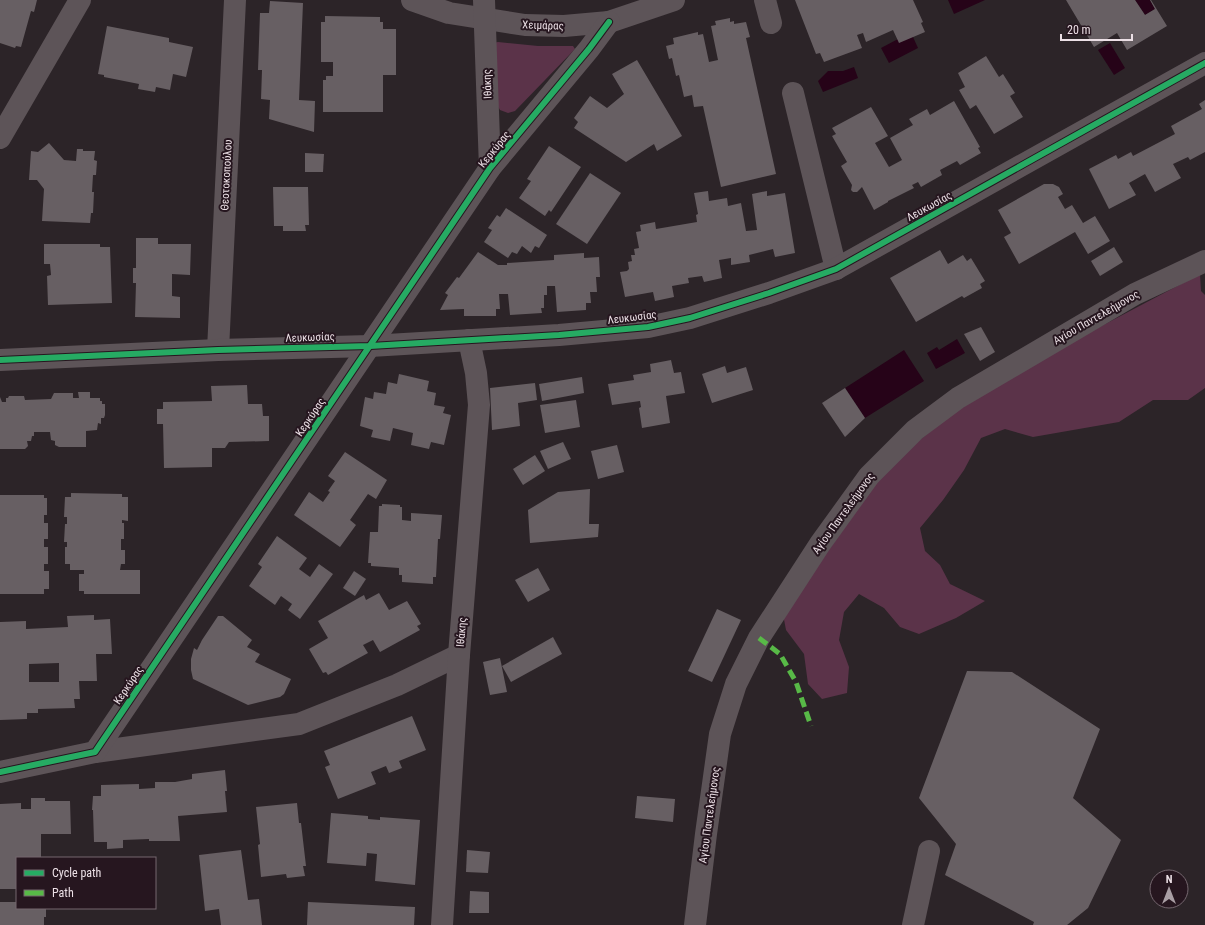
<svg xmlns="http://www.w3.org/2000/svg" width="1205" height="925" viewBox="0 0 1205 925" font-family="'Roboto Condensed',sans-serif">
	<style>
		.green { fill: #5b3349 }
		.water { fill: #260318 }
		.building { fill: #675f63; fill-rule: evenodd }
		.lines { fill: none; stroke-linecap: round; stroke-linejoin: round }
		.minor { stroke: #5d5458; stroke-width: 22 }
		.quiet { stroke: #58b947; stroke-width: 5; stroke-dasharray: 10 5; stroke-linecap: butt }
		.cycleway-casing { stroke: #26161f; stroke-width: 8 }
		.cycleway { stroke: #26ab63; stroke-width: 6 }
		.labels { text-anchor: middle; stroke-width: 4; stroke-linejoin: round; paint-order: stroke }
		.street-label { font-size: 11px; fill: #ece0e6; stroke: #26161f }
	</style>
	<rect width="100%" height="100%" fill="#2c2428"/>
	<g class="green">
		<path d="M498,42l40,4h35l2,3 -60,62 -7,2 -8,-3 -5,-9 -2,-58z"/>
		<path d="M1200,274l1,17 4,4v93l-17,12h-35l-34,22 -86,15 -28,-8 -24,9 -17,32 -21,30 -23,28 5,23 15,14 10,19 35,17 -29,17 -37,16 -19,-7 -16,-19 -25,-14 -15,18 -5,28 10,27 -2,26 -25,6 -14,-15 -4,-30 -18,-24 -3,-16 107,-150 62,-50 106,-65z"/>
	</g>
	<g class="water">
		<path d="M948,0h37l-31,14z"/>
		<path d="M1135,0h15l5,9 -10,6z"/>
		<path d="M913,37l5,11 -29,15 -8,-15 17,-9z"/>
		<path d="M1110,43l15,25 -11,7 -16,-25z"/>
		<path d="M854,67l4,11 -35,14 -5,-11 10,-10h15z"/>
		<path d="M957,339l8,14 -29,16 -9,-16 10,-6 2,3z"/>
		<path d="M904,350l20,31 -59,37 -20,-30z"/>
	</g>
	<g class="building">
		<path d="M0,0h37l-3,12 -3,-1 -10,36 -5,-1 -1,2 -15,-5z"/>
		<path d="M795,0h118l10,22 -2,1 4,9 -26,11 -6,-13 -27,12 -3,-9 -6,2 5,13 -38,14 -4,-9 -4,1z"/>
		<path d="M1066,0h69l10,15 10,-6 -5,-9h1l16,26 -40,24 -10,-17 -23,14z"/>
		<path d="M270,1l33,2 -4,97 16,1 -1,31 -45,-13 1,-19 -9,-1 1,-29h-4l2,-57h9z"/>
		<path d="M325,16l55,1v5h3v7h13v46h-13v37h-60v-32h3v-4h7v-14h-12v-40h4z"/>
		<path d="M730,18v4l4,-1v3l12,-2 4,15 -4,1 30,136 -55,13 -18,-81 -9,1 -2,-12 -8,2 -5,-22 -3,1 -4,-18 -3,1 -3,-13 8,-2 -1,-6 25,-6v3l5,-1 6,28 9,-2 -7,-34 5,-1 -1,-4z"/>
		<path d="M107,26l62,12v4l24,5 -7,30 -13,-3 -3,16 -14,-3 -1,5 -17,-3 1,-5 -35,-7v-2l-6,-1z"/>
		<path d="M986,56l13,21 4,-3 12,19 -5,3 13,21 -29,17 -18,-29 -6,4 -11,-19 6,-3 -7,-14z"/>
		<path d="M637,60l45,76 -25,15 -3,-7 -28,18 -52,-34 4,-6 -4,-4 16,-22 17,12 17,-14 -12,-20z"/>
		<path d="M1205,100v52l-15,8 -2,-3 -15,7 8,14 -26,14 -10,-18 -16,9 7,12 -27,14 -20,-40 27,-14 2,4 13,-7 2,4 42,-22 -4,-8 31,-17 -3,-5z"/>
		<path d="M954,101l26,46 -2,1 3,5 -21,12 -3,-4 -17,9 2,5 -21,12 -3,-5 -6,3 2,3 -26,13v1l-14,8 -12,-23 -5,5h-4l-2,-2 1,-5 -11,-19 6,-4 -15,-26 4,-2 -4,-6 39,-21 17,29 -13,7 14,24 13,-7 -12,-22 23,-13 -4,-6 18,-10 3,6z"/>
		<path d="M49,143l15,17 12,1 1,-12h6v2h12l-1,9 3,1 -1,14h-3l-1,17h2l-1,21h-2l-1,10 -48,-2 2,-32 -7,-9h-8l2,-29 7,1z"/>
		<path d="M549,146l32,21 -30,45 -2,-2 -4,6 -26,-18 12,-17 -4,-2z"/>
		<path d="M305,153l19,1 -1,18h-18z"/>
		<path d="M590,173l31,20 -34,51 -31,-20z"/>
		<path d="M1044,184h9l6,3 4,7 -5,3 7,12 7,-4 11,18 12,-7 15,25 -22,13 -13,-22 -56,32 -15,-27 7,-4 -13,-23z"/>
		<path d="M273,187h35l1,38h-4l1,6h-23v-5h-9z"/>
		<path d="M708,191l1,10 18,-3 1,8 13,-3 5,28 11,-1 -5,-36 15,-3v5l18,-3 10,60 -20,4 -2,-8 -24,6 1,7 -19,3v-7l-12,2 3,18 -18,4 -2,-6 -14,2 1,5 -17,3 2,11 -19,4 -2,-9 -28,5 -5,-25 7,-1 2,-2 -1,-7 4,-1 -1,-6h4l-1,-6 5,-1 -3,-16 5,-1 -1,-6 15,-3 1,7 41,-7 -1,-7 2,-1 -4,-21z"/>
		<path d="M506,208l41,27 -8,13 -4,-2 -4,7 -9,-7 -5,8 -5,-2 -4,6 -24,-16 8,-12 -4,-2 9,-13 3,2z"/>
		<path d="M136,238h22v6h33l-1,31 -18,-1v22l8,1v21l-45,-1 1,-34h-3v-15h3z"/>
		<path d="M44,244h56v3h10l2,56 -64,2 -1,-29 4,-1 -1,-11h-6z"/>
		<path d="M1114,247l9,15 -23,14 -9,-15z"/>
		<path d="M940,250l8,14 15,-9 4,6 4,-3 14,23 -5,3 2,4 -18,10 -2,-2 -46,26 -26,-44z"/>
		<path d="M478,252l20,13h9v-2l47,-3v-5l30,-2v5l15,-1 1,20h-4l1,15h-7l1,11h-5v7l-29,2 -2,-26h-8v9h-3v13h-3l1,5 -32,2 -2,-21h-9l1,15h-4v7h-32v-7l-24,1 8,-15 -3,-2 12,-16 2,1z"/>
		<path d="M981,327l14,25 -15,9 -16,-27z"/>
		<path d="M671,360l3,13 7,-1 4,21 -19,3 4,27 -28,5 -3,-20 2,-1 -1,-6 -28,4 -4,-21 26,-4 -1,-5 18,-3 -1,-8z"/>
		<path d="M725,366l2,7 19,-6 7,23 -41,13 -10,-29z"/>
		<path d="M399,374l30,7 -2,10 9,2 -2,12 11,2 -2,6 8,2 -7,30 -13,-3 -2,7 -18,-4 2,-12 -20,-5 -3,13 -19,-4 2,-7 -13,-4 5,-29 8,2 1,-7 12,2 2,-12 9,2z"/>
		<path d="M582,377l2,16 -42,8 -3,-17z"/>
		<path d="M535,383l2,17 -19,3 2,23 -28,4 -2,-42z"/>
		<path d="M247,385l1,19h14l1,12h6v25l-40,1 -4,6h-13v19l-48,1 -1,-44h-6v-15h6v-7l49,-1 -1,-15z"/>
		<path d="M845,388l20,30 -20,19 -23,-34z"/>
		<path d="M78,392h12v6h10v3h2v3h3v11l-1,3h-3v6l-3,-1 -1,7 -11,1v16h-27l-4,-2v-4l-4,-1 -1,-8h-16v4h-2l-1,5h-4l1,5 -3,3h-25v-52l2,5h4v-4h2l1,-2h15l1,4 26,-1 3,-6h19v5h6z"/>
		<path d="M576,400l4,27 -35,6 -5,-28z"/>
		<path d="M563,442l8,17 -23,10 -8,-18z"/>
		<path d="M617,445l7,27 -26,7 -7,-28z"/>
		<path d="M345,452l42,28 -11,19 -8,-5 -18,26 6,5 -16,22 -46,-32 15,-23 14,10 7,-10 -2,-1 7,-10 -7,-5z"/>
		<path d="M535,455l10,16 -22,14 -10,-16z"/>
		<path d="M590,489l-1,35h10l-1,13 -68,6 -2,-33 30,-18z"/>
		<path d="M71,493l51,1v3h6v24l-6,-1v3h2v16h-3v11h4v14h-4l-1,6h20v24h-56v-3h-5v-17h5v-4h-14v-6h-5v-17h2v-5h-3l1,-18h2v-7h-3l1,-20h6z"/>
		<path d="M0,495h44v3h3v17h-3v8h4v16h-4v8h4v17h-4v7h5v18h-5v5h-44z"/>
		<path d="M382,504l18,1v2h2v13l9,1v-8l31,2 -2,24h-2l-2,38h-3v7l-31,-2v-7h-3v-7l-28,-2v-3h-3l2,-31h8l1,-26h3z"/>
		<path d="M277,536l30,22 -8,11 11,8 9,-13 14,10 -33,45 -12,-9 4,-6 -11,-8 -6,9 -26,-19 13,-19 -4,-3z"/>
		<path d="M538,568l12,22 -22,12 -13,-22z"/>
		<path d="M354,571l12,8 -11,17 -12,-8z"/>
		<path d="M379,593l10,17 18,-9 14,23 -4,2 3,4 -40,22 -7,-12 -10,5 5,8 -40,22 -2,-3 -3,1 -14,-24 19,-11 -10,-17 46,-26 2,5z"/>
		<path d="M717,609l24,11 -29,62 -24,-11z"/>
		<path d="M94,615v5l16,-1 2,35h-16l1,27h-18l1,18h-6l1,9 -37,1v4h-11v6l-27,1v-98l26,-1v8l42,-2 -1,-11zM59,663v19h-30v-18z"/>
		<path d="M218,616h5l29,24 -5,7 13,7 -5,8 36,17 -7,15 -4,3 -32,8 -55,-26 -2,-9v-11l3,-11 3,2 5,-10z"/>
		<path d="M553,637l9,17 -51,28 -9,-16z"/>
		<path d="M500,658l7,34 -17,3 -7,-33z"/>
		<path d="M967,671l45,1 88,57 -27,69 48,42 -33,68 -21,17h-34l1,-3 -89,-47 11,-31 -37,-46z"/>
		<path d="M412,716l14,34 -27,11 3,7 -13,5 -3,-7 -15,6 5,12 -38,15 -13,-32 5,-2 -6,-14z"/>
		<path d="M225,770l2,21h-2l2,21 -49,4 2,25h-31v-2l-26,1v8l-16,1v-7h-13l-1,-32h-1l1,-14h8v-11l38,-1v5l16,-1v-6h20l17,-3v-5z"/>
		<path d="M637,796l38,3 -2,23 -38,-4z"/>
		<path d="M31,798h14v3h25l1,33h-30v24h-24v31h-17v-85l21,-1v6h10z"/>
		<path d="M297,803l2,20h2l5,43h-3l2,10 -18,2 -1,-4 -25,3 -3,-32 2,-1 -4,-37z"/>
		<path d="M331,813l37,3v3l12,1v-3l40,3 -5,65 -40,-4 2,-27 -10,-1 -1,13 -39,-3z"/>
		<path d="M241,850l7,50 11,-1 3,26h-41l-2,-16 -14,2 -6,-56z"/>
		<path d="M467,850l23,2 -2,21 -22,-1z"/>
		<path d="M470,891l19,1v21h-20z"/>
		<path d="M0,902h17v6h29v9h-2v8h-44z"/>
		<path d="M308,902l107,5 -1,18h-107z"/>
	</g>
	<g class="lines">
		<g class="minor">
			<path d="M412,0l37,13 76,12 39,1 45,-4 65,-22"/>
			<path d="M484,0l6,168"/>
			<path d="M765,0l6,23"/>
			<path d="M793,93l43,176"/>
			<path d="M0,138l80,-138"/>
			<path d="M218,350l17,-350"/>
			<path d="M0,360l218,-10 152,-4 189,-11 89,-8 42,-9 79,-25 67,-24 369,-206"/>
			<path d="M95,752l204,-28 98,-39 62,-30"/>
			<path d="M0,772l95,-20 395,-584 99,-119 20,-27"/>
			<path d="M442,925l17,-270 20,-250 -3,-32 -7,-33"/>
			<path d="M695,925l11,-91 14,-100 16,-50 23,-46 61,-94 49,-68 46,-46 43,-32 177,-104 70,-33"/>
			<path d="M913,925l16,-74"/>
		</g>
		<path class="quiet" d="M759,638l21,16 16,28 15,44"/>
		<g class="cycleway-casing">
			<g id="cycleway">
				<path d="M0,360l218,-10 152,-4 189,-11 89,-8 42,-9 79,-25 67,-24 369,-206"/>
				<path d="M0,772l95,-20 395,-584 99,-119 20,-27"/>
			</g>
		</g>
		<use href="#cycleway" class="cycleway"/>
	</g>
	<g class="labels">
		<g class="street-label">
			<text transform="translate(543 25) rotate(2)" y="4">Χειμάρας</text>
			<text transform="translate(487 84) rotate(-92)" y="4">Ιθάκης</text>
			<text transform="translate(494 149) rotate(-51)" y="4">Κερκύρας</text>
			<text transform="translate(226 175) rotate(-87)" y="4">Θεοτοκοπούλου</text>
			<text transform="translate(929 206) rotate(-29)" y="4">Λευκωσίας</text>
			<text transform="translate(632 317) rotate(-7)" y="4">Λευκωσίας</text>
			<text transform="translate(1096 317) rotate(-30)" y="4">Αγίου Παντελεήμονος</text>
			<text transform="translate(310 337) rotate(-2)" y="4">Λευκωσίας</text>
			<text transform="translate(310 417) rotate(-56)" y="4">Κερκύρας</text>
			<text transform="translate(843 513) rotate(-54)" y="4">Αγίου Παντελεήμονος</text>
			<text transform="translate(461 632) rotate(-85)" y="4">Ιθάκης</text>
			<text transform="translate(128 685) rotate(-56)" y="4">Κερκύρας</text>
			<text transform="translate(709 815) rotate(-82)" y="4">Αγίου Παντελεήμονος</text>
		</g>
	</g>
	<rect x="16" y="857" width="140" height="52" fill="#26161f" stroke="#75676f"/>
	<rect x="24" y="870" width="20" height="6" fill="#26ab63" stroke="#75676f"/>
	<text x="52" y="877" font-size="12" fill="#ece0e6">Cycle path</text>
	<rect x="24" y="890" width="20" height="6" fill="#58b947" stroke="#75676f"/>
	<text x="52" y="897" font-size="12" fill="#ece0e6">Path</text>
	<g transform="translate(1169 889)"><circle r="19" fill="#26161f" stroke="#75676f"/>
	<path d="M0-3L7 15L0 10L-7 15Z" fill="#a99ea4"/>
	<text y="-6" font-size="11" font-weight="bold" text-anchor="middle" fill="#ece0e6">N</text>
	</g>
	<path d="M1061 34v6h71v-6" fill="none" stroke="#ece0e6" stroke-width="2"/>
	<text x="1067" y="34" font-size="12" fill="#ece0e6" stroke="#26161f" stroke-width="3" paint-order="stroke">20 m</text>
</svg>
